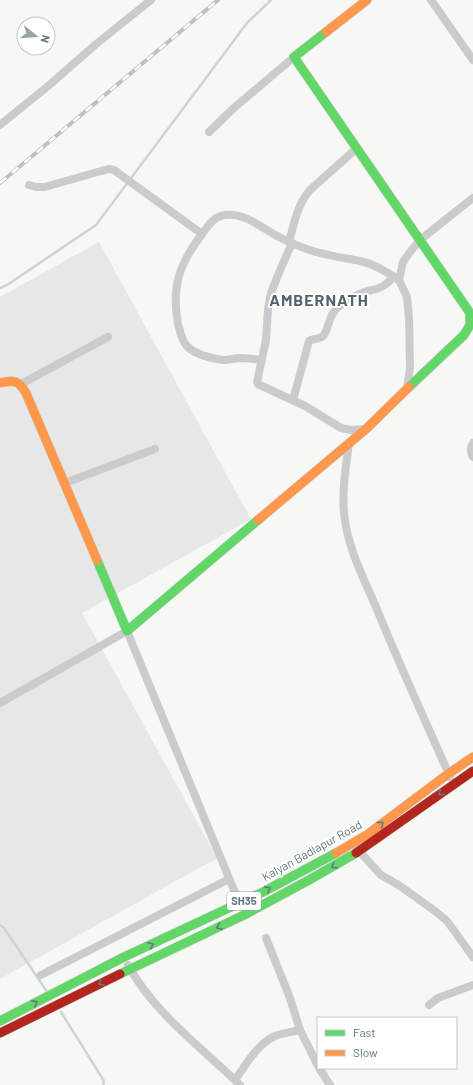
<svg xmlns="http://www.w3.org/2000/svg" width="473" height="1085" viewBox="0 0 473 1085" font-family="Barlow,sans-serif">
	<style>
		.built { fill: #e6e7e6 }
		.lines { fill: none; stroke-linecap: round; stroke-linejoin: round }
		.stream { stroke: #cad5d6; stroke-width: 2.5 }
		.fast-casing { stroke: #d2d4d4; stroke-width: 10 }
		.slow-casing { stroke: #d2d4d4; stroke-width: 10 }
		.jam-casing { stroke: #d2d4d4; stroke-width: 10 }
		.street { stroke: #c9cbcc; stroke-width: 8 }
		.fast { stroke: #63d668; stroke-width: 9 }
		.slow { stroke: #ff974d; stroke-width: 9 }
		.jam { stroke: #b3261e; stroke-width: 9 }
		.rail-casing { stroke: #bfc1c1; stroke-width: 4 }
		.rail { stroke: #fff; stroke-width: 2.5; stroke-dasharray: 8; stroke-linecap: butt }
		.oneway { stroke: #63787f }
		.labels { text-anchor: middle; stroke-width: 4; stroke-linejoin: round; paint-order: stroke }
		.shield { fill: #fff; stroke: #92a0a5; stroke-width: 1 }
		.shield-label { font-size: 11px; font-weight: bold; fill: #63787f }
		.street-label { font-size: 12px; fill: #63787f; stroke: #fff }
		.district-label { font-size: 16px; font-weight: bold; letter-spacing: 1px; fill: #55646b; stroke: #fff }
	</style>
	<rect width="100%" height="100%" fill="#f7f7f6"/>
	<path class="built" d="M99,242l152,277 -169,94 135,245 -217,121v-682z"/>
	<g class="lines">
		<g class="stream">
			<path d="M0,288l7,-3 89,-60 151,-202 24,-23"/>
			<path d="M0,925l4,3 44,65"/>
			<path d="M61,1012l43,69 -1,4"/>
		</g>
		<g class="fast-casing">
			<g id="fast">
				<path d="M326,32l-32,25 176,256v12l-6,10 -55,52"/>
				<path d="M97,560l30,71 131,-111"/>
				<path d="M120,974l124,-59 65,-35 47,-27"/>
				<path d="M0,1021l124,-64 141,-66 71,-38"/>
			</g>
		</g>
		<g class="slow-casing">
			<g id="slow">
				<path d="M326,32l41,-32"/>
				<path d="M0,383c14,-4 19,-2 26,10l71,167"/>
				<path d="M258,520l108,-91 43,-42"/>
				<path d="M336,853l32,-19 80,-60 25,-17"/>
			</g>
		</g>
		<g class="jam-casing">
			<g id="jam">
				<path d="M356,853l117,-82"/>
				<path d="M0,1033l120,-59"/>
			</g>
		</g>
		<g class="street">
			<path d="M431,0l42,60"/>
			<path d="M0,125l47,-38 48,-42 56,-45"/>
			<path d="M209,132l26,-25 59,-50"/>
			<path d="M29,185l7,2h9l56,-16 8,-2 5,1 88,64"/>
			<path d="M289,242c5,-18 8,-37 21,-52l47,-42"/>
			<path d="M292,243l-14,32 -7,18 -3,16 -2,31 -9,42 2,3 3,1 43,20 36,22 10,2 15,-1"/>
			<path d="M262,360c-8,-1 -16,-2 -24,-2 -5,1 -10,2 -15,2 -11,-1 -29,-6 -36,-14 -6,-6 -7,-15 -9,-22 -7,-38 2,-61 24,-90 6,-8 12,-18 23,-19 21,-3 40,16 58,24 14,7 30,13 46,16 11,3 24,4 35,7 13,3 24,11 35,18"/>
			<path d="M21,384l87,-47"/>
			<path d="M407,389l3,-22 -1,-49 -2,-21 -8,-17 4,-18 7,-10 10,-12 53,-42"/>
			<path d="M293,400l16,-59c4,-3 10,-1 14,-5 6,-6 5,-20 14,-28 8,-7 19,-13 30,-17 4,-1 8,-1 12,-3 6,-2 11,-7 15,-11"/>
			<path d="M349,443c-3,23 -7,47 -5,70 3,33 19,64 32,94 23,57 49,113 74,170"/>
			<path d="M473,443c-3,5 -3,9 0,14"/>
			<path d="M65,483l90,-34"/>
			<path d="M0,703l127,-72 114,276"/>
			<path d="M357,847l2,4 22,24 19,11 35,25 12,10 26,36"/>
			<path d="M266,938l24,60 10,32 18,36"/>
			<path d="M128,965c26,48 73,82 112,120"/>
			<path d="M41,975l188,-96"/>
			<path d="M429,1005l9,-7 35,-13"/>
			<path d="M319,1068l11,17"/>
			<path d="M235,1080c11,-15 22,-36 40,-44 8,-3 17,-4 25,-6"/>
		</g>
		<use href="#fast" class="fast"/>
		<use href="#slow" class="slow"/>
		<use href="#jam" class="jam"/>
		<g class="rail-casing">
			<path id="rail" d="M0,183l218,-183"/>
		</g>
		<use href="#rail" class="rail"/>
	</g>
	<defs><path id="oneway-chevron" d="M-2-3.5L2.5 0L-2 3.5" fill="none" stroke-width="1.6" stroke-linecap="round" stroke-linejoin="round"/></defs>
	<g class="oneway">
		<use href="#oneway-chevron" transform="translate(441 793) rotate(144)"/>
		<use href="#oneway-chevron" transform="translate(381 824) rotate(-37)"/>
		<use href="#oneway-chevron" transform="translate(334 866) rotate(150)"/>
		<use href="#oneway-chevron" transform="translate(268 889) rotate(-27)"/>
		<use href="#oneway-chevron" transform="translate(219 927) rotate(155)"/>
		<use href="#oneway-chevron" transform="translate(151 945) rotate(-25)"/>
		<use href="#oneway-chevron" transform="translate(101 983) rotate(154)"/>
		<use href="#oneway-chevron" transform="translate(35 1003) rotate(-27)"/>
	</g>
	<g class="labels">
		<rect class="shield" x="227" y="892" width="34" height="18" rx="3"/>
		<g class="shield-label">
			<text x="244" y="905">SH35</text>
		</g>
		<g class="street-label">
			<text transform="translate(312 851) rotate(-29)" y="4">Kalyan Badlapur Road</text>
		</g>
		<g class="district-label">
			<text x="319" y="306">AMBERNATH</text>
		</g>
	</g>
	<rect x="317" y="1017" width="140" height="52" fill="#ffffff" stroke="#c1c9cc"/>
	<rect x="325" y="1030" width="20" height="6" fill="#63d668" stroke="#c1c9cc"/>
	<text x="353" y="1037" font-size="12" fill="#63787f">Fast</text>
	<rect x="325" y="1050" width="20" height="6" fill="#ff974d" stroke="#c1c9cc"/>
	<text x="353" y="1057" font-size="12" fill="#63787f">Slow</text>
	<g transform="translate(36 36) rotate(107)"><circle r="19" fill="#ffffff" stroke="#c1c9cc"/>
	<path d="M0-3L7 15L0 10L-7 15Z" fill="#97a4a9"/>
	<text y="-6" font-size="11" font-weight="bold" text-anchor="middle" fill="#63787f">N</text>
	</g>
</svg>
